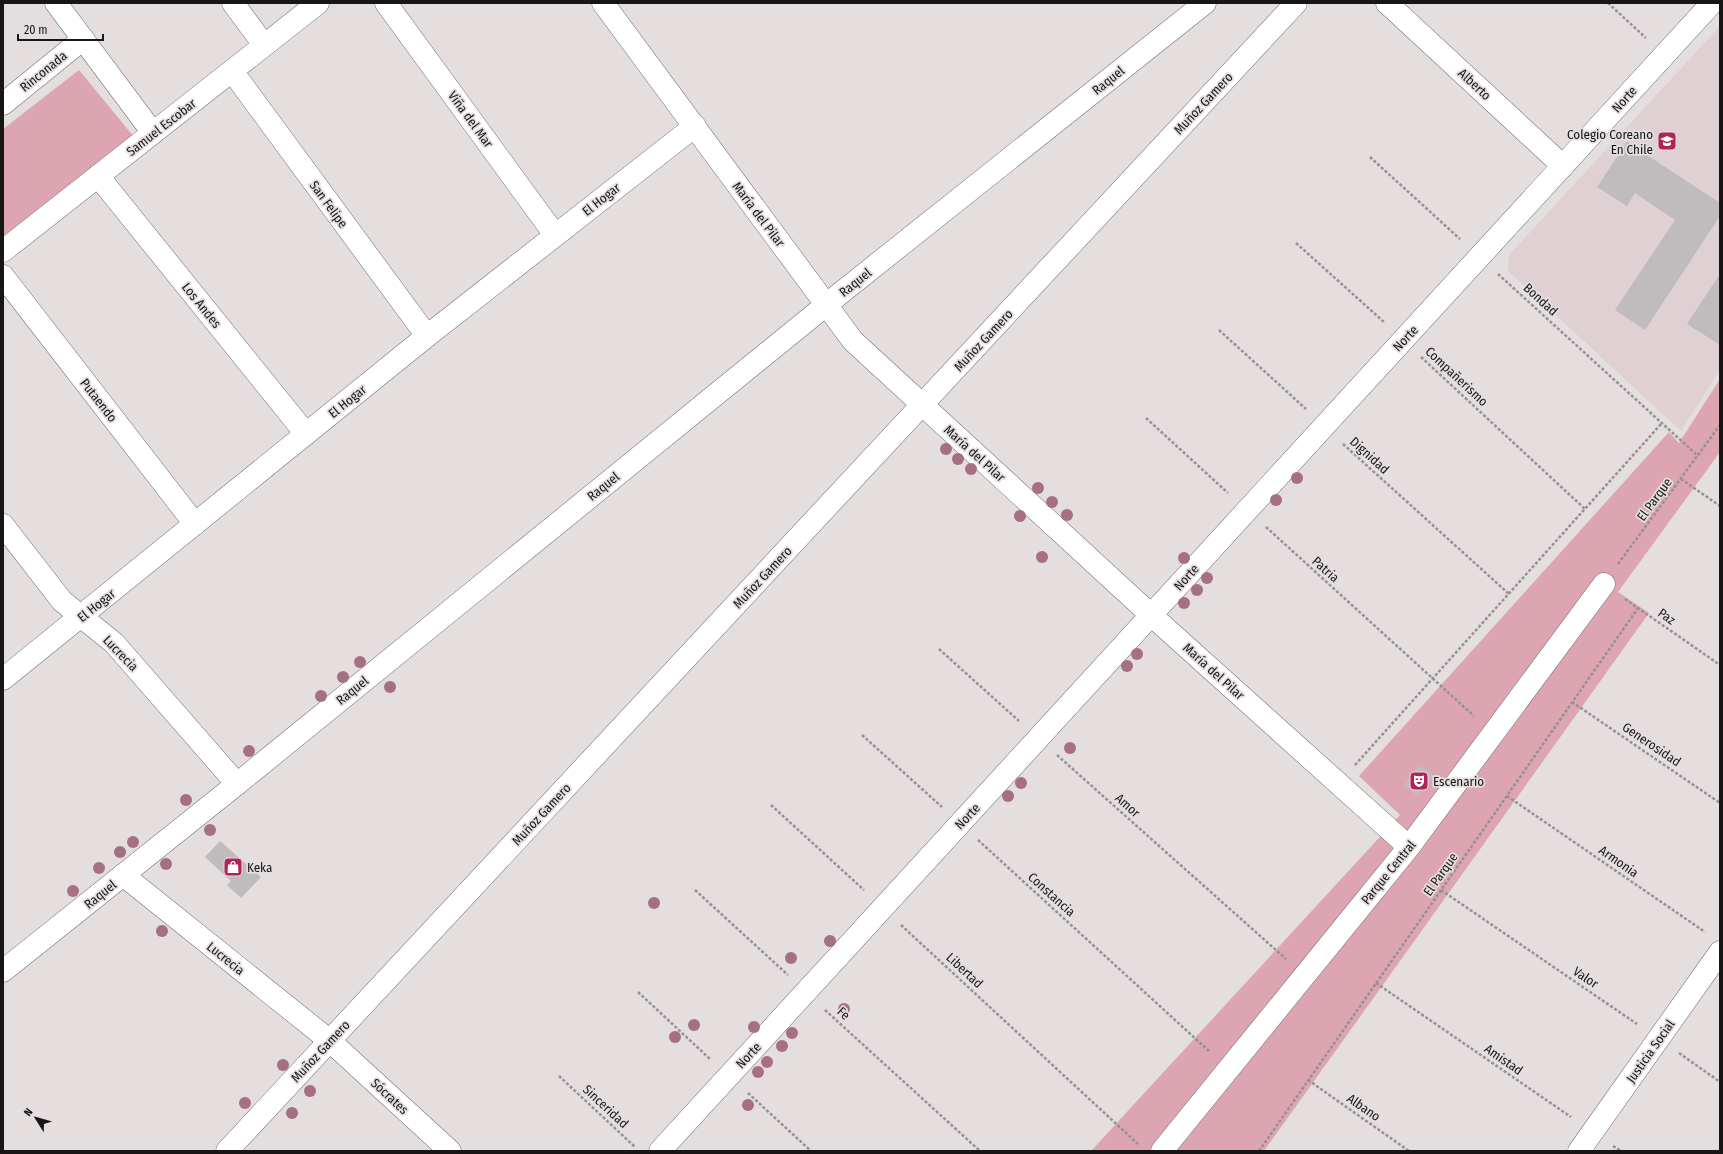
<svg xmlns="http://www.w3.org/2000/svg" width="1723" height="1154" viewBox="0 0 1723 1154" font-family="'Fira Sans Condensed',sans-serif">
	<style>
		.built { fill: #dfd0d3 }
		.green { fill: #dda5b1 }
		.building { fill: #c0bbbc }
		.lines { fill: none; stroke-linecap: round; stroke-linejoin: round }
		.minor-casing { stroke: #746f70; stroke-width: 23 }
		.path { stroke: #959192; stroke-width: 2.5; stroke-dasharray: 3 2; stroke-linecap: butt }
		.minor { stroke: #fff; stroke-width: 22 }
		.tree { fill: #a66f83 }
		.labels { text-anchor: middle; stroke-width: 3.5; stroke-linejoin: round; paint-order: stroke }
		.street-label { font-size: 13px; fill: #171516; stroke: #e4dedf }
		.poi-label { font-size: 13px; fill: #171516; stroke: #e4dedf; text-anchor: start }
	</style>
	<rect width="100%" height="100%" fill="#e4dedf"/>
	<path class="built" d="M1720,26v344l-39,61 -173,-160 1,-16z"/>
	<g class="green">
		<path d="M79,70l55,67 -131,103v-111z"/>
		<path d="M1720,379v73l-102,140 31,21 -385,538h-173l309,-336 -41,-39 310,-344 10,11z"/>
	</g>
	<g class="building">
		<path d="M1627,142l93,61v13l-75,114 -30,-20 60,-90 -40,-27 -8,13 -30,-19z"/>
		<path d="M1720,274v71l-33,-21z"/>
		<path d="M1421,765l13,11 -17,20 -13,-11z"/>
		<path d="M220,841l41,36 -20,21 -14,-13 4,-4 -26,-24z"/>
	</g>
	<g class="lines">
		<g class="minor-casing">
			<g id="minor">
				<path d="M56,3l97,130"/>
				<path d="M233,3l31,42"/>
				<path d="M386,3l169,232"/>
				<path d="M603,3l250,338 298,274 258,232"/>
				<path d="M1387,3l176,163"/>
				<path d="M232,71l195,265"/>
				<path d="M3,104l80,-65"/>
				<path d="M98,176l208,258"/>
				<path d="M3,251l315,-248"/>
				<path d="M3,276l192,248"/>
				<path d="M3,525l59,76 52,42 123,141"/>
				<path d="M3,679l424,-343 268,-210"/>
				<path d="M123,875l207,166 120,110"/>
				<path d="M3,971l234,-187 605,-492 363,-289"/>
				<path d="M227,1151l1069,-1148"/>
				<path d="M660,1151l1052,-1148"/>
				<path d="M1162,1151l247,-304 195,-263"/>
				<path d="M1579,1151l141,-199"/>
			</g>
		</g>
		<g class="path">
			<path d="M1608,3l38,35"/>
			<path d="M1370,157l90,82"/>
			<path d="M1296,243l88,79"/>
			<path d="M1498,274l200,182"/>
			<path d="M1219,330l87,79"/>
			<path d="M1421,357l164,152"/>
			<path d="M1146,418l82,75"/>
			<path d="M1343,444l166,150"/>
			<path d="M1681,479l39,27"/>
			<path d="M1266,527l208,189"/>
			<path d="M1618,564l102,-139"/>
			<path d="M1625,599l95,66"/>
			<path d="M939,649l80,72"/>
			<path d="M1572,702l148,101"/>
			<path d="M862,735l80,72"/>
			<path d="M1057,755l229,204"/>
			<path d="M1355,765l307,-342"/>
			<path d="M1507,796l198,136"/>
			<path d="M771,805l93,85"/>
			<path d="M978,840l231,211"/>
			<path d="M695,890l93,85"/>
			<path d="M1441,890l196,134"/>
			<path d="M901,925l237,219"/>
			<path d="M1376,983l195,134"/>
			<path d="M638,992l72,67"/>
			<path d="M825,1010l155,141"/>
			<path d="M1679,1053l41,29"/>
			<path d="M559,1076l76,71"/>
			<path d="M1308,1080l101,71"/>
			<path d="M748,1093l63,58"/>
			<path d="M1613,1146l8,5"/>
			<path d="M1259,1151l379,-543"/>
		</g>
		<use href="#minor" class="minor"/>
	</g>
	<g class="tree">
		<circle cx="946" cy="449" r="6"/>
		<circle cx="958" cy="459" r="6"/>
		<circle cx="971" cy="469" r="6"/>
		<circle cx="1297" cy="478" r="6"/>
		<circle cx="1038" cy="488" r="6"/>
		<circle cx="1276" cy="500" r="6"/>
		<circle cx="1052" cy="502" r="6"/>
		<circle cx="1067" cy="515" r="6"/>
		<circle cx="1020" cy="516" r="6"/>
		<circle cx="1042" cy="557" r="6"/>
		<circle cx="1184" cy="558" r="6"/>
		<circle cx="1207" cy="578" r="6"/>
		<circle cx="1197" cy="590" r="6"/>
		<circle cx="1184" cy="603" r="6"/>
		<circle cx="1137" cy="654" r="6"/>
		<circle cx="360" cy="662" r="6"/>
		<circle cx="1127" cy="666" r="6"/>
		<circle cx="343" cy="677" r="6"/>
		<circle cx="390" cy="687" r="6"/>
		<circle cx="321" cy="696" r="6"/>
		<circle cx="1070" cy="748" r="6"/>
		<circle cx="249" cy="751" r="6"/>
		<circle cx="1021" cy="783" r="6"/>
		<circle cx="1008" cy="796" r="6"/>
		<circle cx="186" cy="800" r="6"/>
		<circle cx="210" cy="830" r="6"/>
		<circle cx="133" cy="842" r="6"/>
		<circle cx="120" cy="852" r="6"/>
		<circle cx="166" cy="864" r="6"/>
		<circle cx="99" cy="868" r="6"/>
		<circle cx="73" cy="891" r="6"/>
		<circle cx="654" cy="903" r="6"/>
		<circle cx="162" cy="931" r="6"/>
		<circle cx="830" cy="941" r="6"/>
		<circle cx="791" cy="958" r="6"/>
		<circle cx="844" cy="1009" r="6"/>
		<circle cx="694" cy="1025" r="6"/>
		<circle cx="754" cy="1027" r="6"/>
		<circle cx="792" cy="1033" r="6"/>
		<circle cx="675" cy="1037" r="6"/>
		<circle cx="782" cy="1046" r="6"/>
		<circle cx="767" cy="1062" r="6"/>
		<circle cx="283" cy="1065" r="6"/>
		<circle cx="758" cy="1072" r="6"/>
		<circle cx="310" cy="1091" r="6"/>
		<circle cx="245" cy="1103" r="6"/>
		<circle cx="748" cy="1105" r="6"/>
		<circle cx="292" cy="1113" r="6"/>
	</g>
	<defs>
		<g id="school-square" transform="scale(1)"><rect x="-9" y="-9" width="18" height="18" rx="4" fill="#b12258" stroke="#e4dedf"/><path d="M0-5L7-2L0 1L-7-2ZM-4 1L0 2.5L4 1V4Q0 6-4 4Z" fill="#fff"/></g>
		<g id="theatre-square" transform="scale(1)"><rect x="-9" y="-9" width="18" height="18" rx="4" fill="#b12258" stroke="#e4dedf"/><path d="M-5-5.5Q0-4 5-5.5V0Q5 5 0 6Q-5 5-5 0ZM-3.3-2.5H-1v1.5H-3.3ZM1-2.5H3.3v1.5H1ZM-2.8 1Q0 5.5 2.8 1Z" fill="#fff"/></g>
		<g id="shop-square" transform="scale(1)"><rect x="-9" y="-9" width="18" height="18" rx="4" fill="#b12258" stroke="#e4dedf"/><path d="M-5-2.5h2.3a2.7 3.5 0 0 1 5.4 0H5L5.5 6h-11ZM-1.5-2.5h3a1.5 2.3 0 0 0-3 0Z" fill="#fff"/></g>
	</defs>
	<g fill-rule="evenodd">
		<use href="#school-square" x="1667" y="141"/>
		<use href="#theatre-square" x="1419" y="781"/>
		<use href="#shop-square" x="233" y="867"/>
	</g>
	<g class="labels">
		<g class="street-label">
			<text transform="translate(43 71) rotate(-39)" y="5">Rinconada</text>
			<text transform="translate(1108 80) rotate(-39)" y="5">Raquel</text>
			<text transform="translate(1475 84) rotate(43)" y="5">Alberto</text>
			<text transform="translate(1624 99) rotate(-48)" y="5">Norte</text>
			<text transform="translate(1203 103) rotate(-47)" y="5">Muñoz Gamero</text>
			<text transform="translate(471 119) rotate(54)" y="5">Viña del Mar</text>
			<text transform="translate(161 127) rotate(-38)" y="5">Samuel Escobar</text>
			<text transform="translate(601 199) rotate(-38)" y="5">El Hogar</text>
			<text transform="translate(329 204) rotate(54)" y="5">San Felipe</text>
			<text transform="translate(759 214) rotate(53)" y="5">María del Pilar</text>
			<text transform="translate(855 282) rotate(-39)" y="5">Raquel</text>
			<text transform="translate(1541 299) rotate(42)" y="5">Bondad</text>
			<text transform="translate(202 305) rotate(51)" y="5">Los Andes</text>
			<text transform="translate(1405 338) rotate(-47)" y="5">Norte</text>
			<text transform="translate(983 340) rotate(-47)" y="5">Muñoz Gamero</text>
			<text transform="translate(1457 376) rotate(43)" y="5">Compañerismo</text>
			<text transform="translate(99 400) rotate(52)" y="5">Putaendo</text>
			<text transform="translate(347 401) rotate(-39)" y="5">El Hogar</text>
			<text transform="translate(975 453) rotate(42)" y="5">María del Pilar</text>
			<text transform="translate(1370 455) rotate(42)" y="5">Dignidad</text>
			<text transform="translate(603 486) rotate(-39)" y="5">Raquel</text>
			<text transform="translate(1654 499) rotate(-54)" y="5">El Parque</text>
			<text transform="translate(1326 569) rotate(42)" y="5">Patria</text>
			<text transform="translate(762 577) rotate(-47)" y="5">Muñoz Gamero</text>
			<text transform="translate(1186 577) rotate(-48)" y="5">Norte</text>
			<text transform="translate(96 605) rotate(-39)" y="5">El Hogar</text>
			<text transform="translate(1667 616) rotate(35)" y="5">Paz</text>
			<text transform="translate(121 653) rotate(46)" y="5">Lucrecia</text>
			<text transform="translate(1214 671) rotate(42)" y="5">María del Pilar</text>
			<text transform="translate(352 690) rotate(-39)" y="5">Raquel</text>
			<text transform="translate(1652 744) rotate(34)" y="5">Generosidad</text>
			<text transform="translate(1128 805) rotate(42)" y="5">Amor</text>
			<text transform="translate(541 814) rotate(-47)" y="5">Muñoz Gamero</text>
			<text transform="translate(967 816) rotate(-47)" y="5">Norte</text>
			<text transform="translate(1619 861) rotate(35)" y="5">Armonia</text>
			<text transform="translate(1388 872) rotate(-51)" y="5">Parque Central</text>
			<text transform="translate(1440 874) rotate(-55)" y="5">El Parque</text>
			<text transform="translate(100 894) rotate(-39)" y="5">Raquel</text>
			<text transform="translate(1052 894) rotate(42)" y="5">Constancia</text>
			<text transform="translate(226 958) rotate(39)" y="5">Lucrecia</text>
			<text transform="translate(965 970) rotate(43)" y="5">Libertad</text>
			<text transform="translate(1586 977) rotate(34)" y="5">Valor</text>
			<text transform="translate(844 1013) rotate(42)" y="5">Fe</text>
			<text transform="translate(320 1051) rotate(-47)" y="5">Muñoz Gamero</text>
			<text transform="translate(1650 1051) rotate(-55)" y="5">Justicia Social</text>
			<text transform="translate(748 1055) rotate(-47)" y="5">Norte</text>
			<text transform="translate(1504 1059) rotate(35)" y="5">Amistad</text>
			<text transform="translate(390 1096) rotate(43)" y="5">Sócrates</text>
			<text transform="translate(606 1106) rotate(43)" y="5">Sinceridad</text>
			<text transform="translate(1364 1107) rotate(35)" y="5">Albano</text>
		</g>
		<g class="poi-label">
			<text x="1653" y="139" text-anchor="end">Colegio Coreano<tspan x="1653" dy="15">En Chile</tspan></text>
			<text x="1433" y="786">Escenario</text>
			<text x="247" y="872">Keka</text>
		</g>
	</g>
	<rect width="1723" height="1154" fill="none" stroke="#171516" stroke-width="8"/>
	<g transform="translate(36 1118) rotate(307)" stroke="#e4dedf" stroke-width="3" paint-order="stroke">
	<path d="M0-3L7 15L0 10L-7 15Z" fill="#171516"/>
	<text y="-6" font-size="11" font-weight="bold" text-anchor="middle" fill="#171516">N</text>
	</g>
	<path d="M18 34v6h85v-6" fill="none" stroke="#171516" stroke-width="2"/>
	<text x="24" y="34" font-size="12" fill="#171516" stroke="#e4dedf" stroke-width="3" paint-order="stroke">20 m</text>
</svg>
